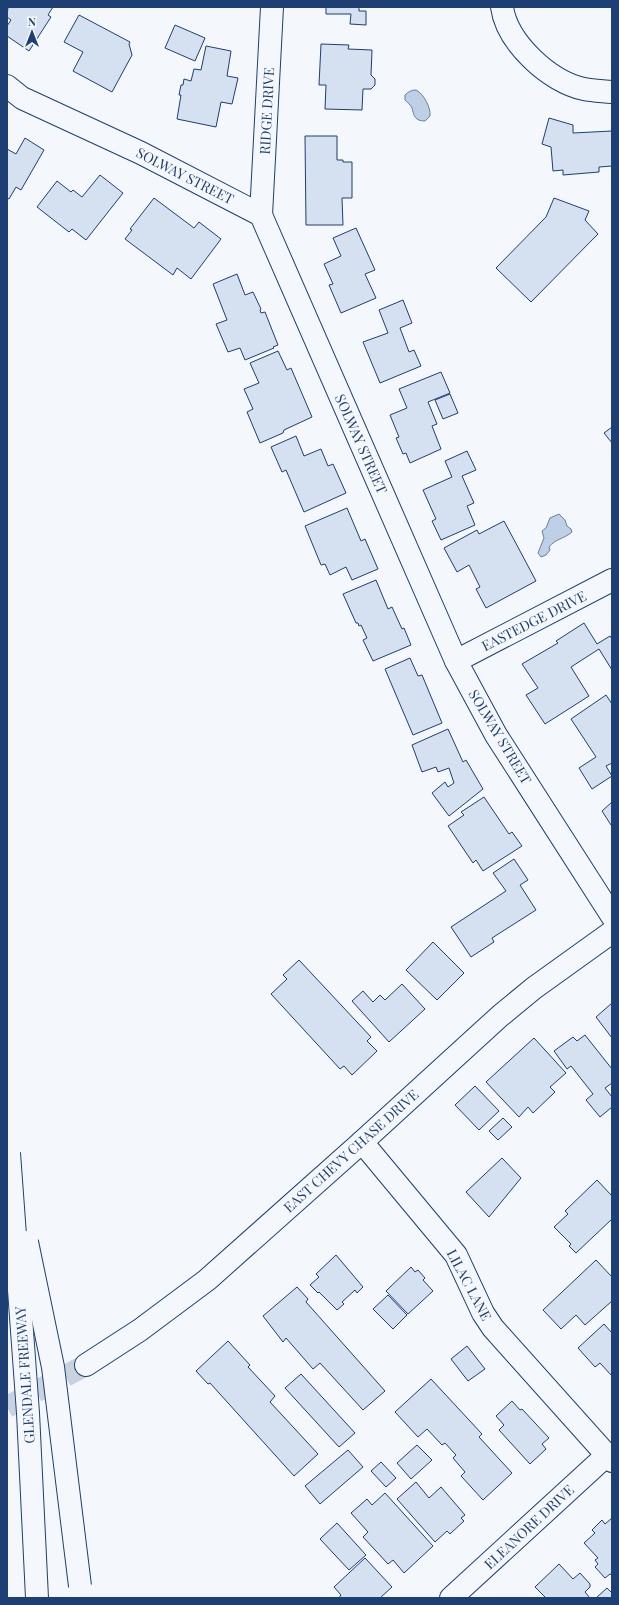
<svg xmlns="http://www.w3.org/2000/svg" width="619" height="1605" viewBox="0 0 619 1605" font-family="'Playfair Display',serif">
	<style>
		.water { fill: #bed0e5; stroke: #687fa3 }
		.building { fill: #d5e0f0; stroke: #1d3f73 }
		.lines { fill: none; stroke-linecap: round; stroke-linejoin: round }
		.secondary-tunnel { stroke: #c9d2e0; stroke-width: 22; stroke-dasharray: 22 11; stroke-linecap: butt }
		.street-casing { stroke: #1d3f73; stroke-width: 24 }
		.secondary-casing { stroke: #1d3f73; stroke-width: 24 }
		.street { stroke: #f4f7fb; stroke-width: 22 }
		.secondary { stroke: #f4f7fb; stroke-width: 22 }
		.highway-bridge-casing { stroke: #1d3f73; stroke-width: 24; stroke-linecap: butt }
		.highway-bridge { stroke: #f4f7fb; stroke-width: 22 }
		.labels { text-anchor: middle; stroke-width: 3; stroke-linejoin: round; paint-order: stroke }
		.street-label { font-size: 14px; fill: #1d3f73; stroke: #f4f7fb }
	</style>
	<rect width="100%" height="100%" fill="#f4f7fb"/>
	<g class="water">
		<path d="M416,90c8,4 15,18 14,26l-5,5c-10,0 -11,-5 -13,-13 -1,-3 -5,-6 -7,-8v-5c3,-3 6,-5 11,-5z"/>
		<path d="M559,514l6,6 2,6 4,3 1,3c-8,7 -17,7 -23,15l1,3 -4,5 -5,2 -3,-4 6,-15 -2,-7 4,-3 4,-10z"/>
	</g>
	<g class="building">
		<path d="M8,7h45l-5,8 3,2 -22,34 -22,-15v-10l4,-6 -4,-3z"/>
		<path d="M326,7h33v4h7v14l-16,-1 1,-10h-25z"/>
		<path d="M79,15l51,27 -1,2 3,11 -20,37 -39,-21 10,-19 -19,-10z"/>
		<path d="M175,25l30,13 -10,23 -30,-13z"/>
		<path d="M321,44l28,1 -1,4 24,1 -1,25 4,4v6l-4,4h-8l-1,21 -37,-1 1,-24h-7z"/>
		<path d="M206,46l25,5 -4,25 11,2 -6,26 -11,-2 -5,25 -39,-8 4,-24h-2l2,-10h2l1,-6 7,2 3,-12 7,1z"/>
		<path d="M549,118l24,7v8l39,-2v35l-13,1v5l-36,3v-5l-10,1 -2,-24 -9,-3z"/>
		<path d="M305,136h32v24h6v2h9v36h-10l1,27h-37z"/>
		<path d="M25,138l19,12 -23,40 -5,-3 -7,12 -2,-1v-49l9,5z"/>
		<path d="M100,175l23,18 -37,47 -14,-11 -3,3 -32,-25 20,-26 14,11 2,-2 9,7z"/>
		<path d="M154,198l40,30 5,-6 22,17 -30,40 -14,-11 -4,7 -48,-36 7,-9 -2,-1z"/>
		<path d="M554,198l35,13 -4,9 13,14 -67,68 -35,-34 50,-51z"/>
		<path d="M356,228l19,42 -10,4 11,24 -35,15 -12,-28 4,-1 -9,-20 17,-8 -8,-18z"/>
		<path d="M237,274l8,21 8,-3 8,17 -1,1 1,3 4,-1 13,33 -5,2 1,1 -29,12 -5,-12 -12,4 -12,-28 11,-4 -14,-36z"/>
		<path d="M403,300l9,23 -12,5 9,24 5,-2 7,16 -41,17 -17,-41 25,-9 -9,-23z"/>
		<path d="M278,351l9,19 4,-2 21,49 -28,13 -1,3 -23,10 -13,-31 6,-3 -9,-20 15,-6 -9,-20z"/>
		<path d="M441,372l9,21 -22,9 9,22 -5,2 9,23 -31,14 -4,-10 -3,1 -7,-16 3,-1 -9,-22 17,-7 -8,-19z"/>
		<path d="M450,394l8,19 -15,6 -8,-19z"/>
		<path d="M612,427v16l-8,-10z"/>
		<path d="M296,436l8,20 17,-7 7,17 5,-2 13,29 -42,19 -18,-42 -4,2 -11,-25z"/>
		<path d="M467,451l9,19 -14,6 12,27 -7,3 8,19 -34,15 -9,-19 4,-2 -13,-29 29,-13 -7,-16z"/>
		<path d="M347,508l14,33 4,-2 13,30 -26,11 -6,-13 -16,8 -5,-11 -4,1 -16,-39z"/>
		<path d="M504,521l32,60 -50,27 -10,-19 4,-2 -11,-22 -12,7 -13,-24 33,-18 2,4z"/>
		<path d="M376,580l12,29 4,-2 10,22 2,-1 7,17 -38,16 -10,-21 4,-2 -6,-13 -2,1 -1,-3h-2l-13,-29z"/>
		<path d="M584,623l13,21 13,-8 2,3v31l-13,-21 -28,18 18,29 -44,28 -19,-29 12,-7 -16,-24 36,-21 -2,-2z"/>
		<path d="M410,658l8,18 4,-1 20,48 -29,12 -28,-66z"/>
		<path d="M606,695l6,9v59l-6,3 6,10 -20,13 -13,-21 17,-11 -25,-38z"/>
		<path d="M448,729l15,33 3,-2 17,29 -34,27 -17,-23 13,-11 3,5 6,-4 -5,-15 -11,4 -2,-5 -14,5 -10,-27z"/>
		<path d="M484,797l25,37 3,-2 10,14 -39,25 -7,-11 -3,3 -25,-37 16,-11 -3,-3z"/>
		<path d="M612,802v22l-1,1 -9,-14z"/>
		<path d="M514,859l14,21 -8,5 16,25 -44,28 2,4 -23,15 -20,-30 55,-36 -13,-18z"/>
		<path d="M433,942l31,31 -27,27 -31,-30z"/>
		<path d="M299,960l72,77 -4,4 10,10 -25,24 -8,-9 -4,3 -69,-75 16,-15 -4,-4z"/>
		<path d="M402,984l23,25 -36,33 -37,-41 11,-10 10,11 7,-7 5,5z"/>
		<path d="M612,1003v35l-16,-21z"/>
		<path d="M585,1035l27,34v14l-7,5 7,9v10l-12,10 -14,-17 7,-6 -22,-28 -4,3 -13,-18 19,-14 4,4z"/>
		<path d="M534,1038l32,35 -16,14 5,5 -22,21 -5,-6 -9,10 -33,-35z"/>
		<path d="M475,1086l24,25 -20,19 -24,-25z"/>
		<path d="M503,1118l9,9 -14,13 -9,-9z"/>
		<path d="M502,1158l19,20 -32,39 -23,-25z"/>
		<path d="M597,1180l15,16v23l-36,34 -7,-7 2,-2 -17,-17 14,-13 -3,-3z"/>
		<path d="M336,1255l27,32 -6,6 -2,-3 -13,12 2,2 -7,6 -18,-18 -1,1 -8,-8 9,-8 -3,-3z"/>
		<path d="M596,1260l16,17v24l-27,24 -9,-10 -15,14 -18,-19z"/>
		<path d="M411,1267l4,5 3,-2 7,8 -2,2 10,11 -25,23 -22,-23z"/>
		<path d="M297,1287l11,12 -2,3 79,89 -22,19 -43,-47 -7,6 -27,-31 -3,4 -20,-26z"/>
		<path d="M388,1295l19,20 -14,14 -20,-20z"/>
		<path d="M604,1324l8,9v43l-12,-13 -5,4 -17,-19z"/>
		<path d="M228,1341l22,24 -2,2 27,29 -5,6 48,52 -24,22 -84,-93 -2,1 -12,-13z"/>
		<path d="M467,1346l18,23 -17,12 -17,-22z"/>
		<path d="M301,1374l54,59 -16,14 -54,-59z"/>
		<path d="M431,1379l51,55 -3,3 33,36 -29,27 -22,-24 4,-4 -12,-14 3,-3 -11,-12 -3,2 -15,-16 -9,8 -23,-25z"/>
		<path d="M512,1401l8,9 2,-1 27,29 -7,6 4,5 -16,15 -31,-34 5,-5 -8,-9z"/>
		<path d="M417,1445l15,15 -21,19 -14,-16z"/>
		<path d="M348,1450l15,17 -43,37 -15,-18z"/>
		<path d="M381,1462l15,16 -10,9 -15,-16z"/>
		<path d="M416,1482l13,16 12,-11 24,28 -4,3 3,3 -14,13 -3,-3 -12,11 -38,-43z"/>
		<path d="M385,1493l48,53 -29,27 -11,-13 -5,4 -25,-27 5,-5 -17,-19 16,-14 5,6z"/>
		<path d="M612,1518v57l-2,-1 -5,4 -10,-11 3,-3 -3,-4 3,-2 -14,-15 11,-10 -3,-3 10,-10 3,4z"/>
		<path d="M337,1523l29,32 -17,15 -29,-31z"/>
		<path d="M365,1558l27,29 -12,11h-41l2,-3 -7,-8z"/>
		<path d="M559,1564l14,15 7,-6 10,11v3l-5,5 5,6h-44l-11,-11z"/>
		<path d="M607,1588l5,5v5h-16z"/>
	</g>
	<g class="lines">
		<path class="secondary-tunnel" d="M7,1407l79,-42"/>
		<g class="street-casing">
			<g id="street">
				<path d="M502,7c5,36 48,75 82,82 9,2 19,2 28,3"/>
				<path d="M7,86l15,12 119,55 120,62 195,446 40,74 116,181"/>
				<path d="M261,215l11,-208"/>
				<path d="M456,661l156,-81"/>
				<path d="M362,1142l94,113 27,58 10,15 119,133"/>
				<path d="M451,1598l156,-143"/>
			</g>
		</g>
		<g class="secondary-casing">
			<path id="secondary" d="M86,1365l54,-35 67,-50 155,-138 138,-126 34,-28 78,-56"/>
		</g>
		<use href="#street" class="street"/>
		<use href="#secondary" class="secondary"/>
		<g class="highway-bridge-casing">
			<g id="highway-bridge">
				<path d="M9,1153l19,260 9,185"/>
				<path d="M27,1242l26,125 27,219"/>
			</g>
		</g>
		<use href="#highway-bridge" class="highway-bridge"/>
	</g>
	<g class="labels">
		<g class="street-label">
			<text transform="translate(267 111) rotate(-87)" y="5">RIDGE DRIVE</text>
			<text transform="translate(185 176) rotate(27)" y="5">SOLWAY STREET</text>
			<text transform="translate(361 444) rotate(66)" y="5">SOLWAY STREET</text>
			<text transform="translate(534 621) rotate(-27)" y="5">EASTEDGE DRIVE</text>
			<text transform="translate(500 737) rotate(59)" y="5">SOLWAY STREET</text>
			<text transform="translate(351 1151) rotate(-42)" y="5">EAST CHEVY CHASE DRIVE</text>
			<text transform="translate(469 1285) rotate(62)" y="5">LILAC LANE</text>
			<text transform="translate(25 1375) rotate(-94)" y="5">GLENDALE FREEWAY</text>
			<text transform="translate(529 1527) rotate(-43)" y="5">ELEANORE DRIVE</text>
		</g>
	</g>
	<rect width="619" height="1605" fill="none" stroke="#1d3f73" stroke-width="16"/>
	<g transform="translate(32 32)" stroke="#f4f7fb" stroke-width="3" paint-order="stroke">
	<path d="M0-3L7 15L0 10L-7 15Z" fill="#1d3f73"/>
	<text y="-6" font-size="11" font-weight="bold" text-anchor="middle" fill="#1d3f73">N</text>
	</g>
</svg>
